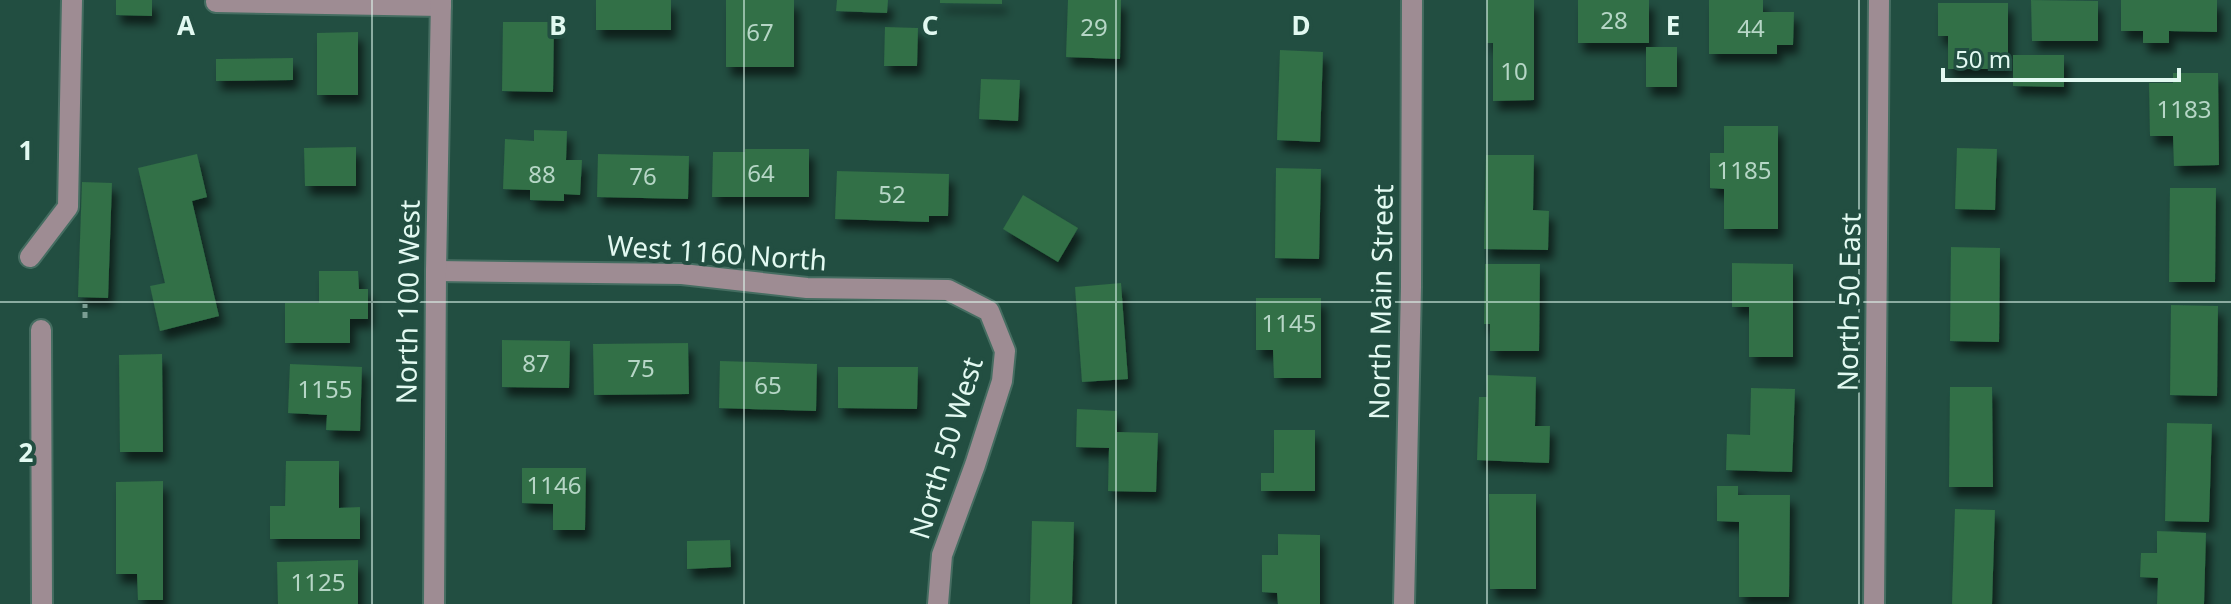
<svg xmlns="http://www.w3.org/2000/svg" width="2231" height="604" viewBox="0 0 2231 604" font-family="'Noto Sans',sans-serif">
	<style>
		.building { fill: #316f46; filter: url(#shadow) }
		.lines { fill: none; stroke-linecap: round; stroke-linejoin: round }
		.minor-casing { stroke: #456d61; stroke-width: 24 }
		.path { stroke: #7b9e93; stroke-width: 5; stroke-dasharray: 6 4; stroke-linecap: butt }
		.minor { stroke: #9e8c93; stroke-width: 20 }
		.grid { fill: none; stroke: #e2f9f1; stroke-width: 2; stroke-opacity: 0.55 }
		.labels { text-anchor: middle; stroke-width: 8; stroke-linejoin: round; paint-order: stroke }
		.number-label { font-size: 24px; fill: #b6d6c6 }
		.street-label { font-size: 28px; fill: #e2f9f1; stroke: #224e41 }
		.grid-label { font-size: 26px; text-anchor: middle; font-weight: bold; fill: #e2f9f1; stroke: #224e41; stroke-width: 8; stroke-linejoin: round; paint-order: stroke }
	</style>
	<defs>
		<filter id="shadow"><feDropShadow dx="5" dy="9" stdDeviation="4" flood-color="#0009"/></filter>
	</defs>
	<rect width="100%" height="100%" fill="#224e41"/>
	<g class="building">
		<path d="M116,0h36v16l-36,-1z"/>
		<rect x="596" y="0" width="75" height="30"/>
		<rect x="726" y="0" width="68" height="67"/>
		<path d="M837,0h51l-1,13 -51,-2z"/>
		<path d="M940,0h62v4l-62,-1z"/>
		<path d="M1068,0h53l-1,59 -54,-2z"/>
		<path d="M1487,0h47v100l-41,1v-58h-6z"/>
		<rect x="1578" y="0" width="71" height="43"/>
		<path d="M1709,0h54v12h31l-1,33h-16v9h-68z"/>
		<path d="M2031,0l67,1v40h-66z"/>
		<path d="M2121,0h96v32l-48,-1v12h-26v-12h-22z"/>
		<path d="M1938,3h70v66h-60v-33h-10z"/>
		<path d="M503,22h51l-1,70 -51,-1z"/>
		<path d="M885,27l33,1 -1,38h-33z"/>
		<path d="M358,32v63h-41v-62z"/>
		<rect x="1646" y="47" width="31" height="40"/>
		<path d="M1280,50l43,2 -3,90 -43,-2z"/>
		<path d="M2013,55h51v32l-51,-1z"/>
		<path d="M293,58v22l-77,1v-22z"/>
		<path d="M2173,73h45l1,92 -45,1 -1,-30h-23l-1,-53h24z"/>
		<path d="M981,79l39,1 -2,41 -39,-2z"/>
		<path d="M1724,126h54v103h-54v-40l-14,-1v-35h14z"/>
		<path d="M534,130l33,1 -1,29h16l-2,35 -16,-1v7l-34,-1v-10l-27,-1 2,-50 29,2z"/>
		<path d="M356,147v39h-51l-1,-38z"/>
		<path d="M1957,148l40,1 -2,61 -40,-1z"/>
		<path d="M745,149h64v48h-97l1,-45h32z"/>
		<path d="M197,154l10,43 -15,4 27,115 -59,15 -10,-45 15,-3 -27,-115z"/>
		<path d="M598,154l91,2 -1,43 -91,-2z"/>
		<path d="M1486,155h48l-1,55 16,1 -1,39 -64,-1z"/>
		<path d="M1276,168l45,1 -2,90 -44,-1z"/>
		<path d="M837,171l112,3 -1,42h-19v6l-94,-3z"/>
		<path d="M82,182l30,1 -4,115 -30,-1z"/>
		<path d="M2170,188h46l-1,94h-46z"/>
		<path d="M1023,195l55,33 -20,34 -55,-33z"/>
		<path d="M1951,247l49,1 -1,94 -49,-1z"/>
		<path d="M1732,263l61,1v93h-44v-50h-17z"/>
		<path d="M1485,264h55l-1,87h-49v-27h-6z"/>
		<path d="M319,271h39l1,18h9v30h-18v24h-65v-40h34z"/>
		<path d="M1121,283l7,96 -46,3 -7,-95z"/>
		<path d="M1256,298h65v80h-47l-1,-28h-17z"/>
		<path d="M2171,305l47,1 -1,90 -47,-1z"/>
		<path d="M502,340l68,1 -1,47 -67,-1z"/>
		<path d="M688,343l1,51 -95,1 -1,-51z"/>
		<path d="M162,354l1,98h-43l-1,-97z"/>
		<path d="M720,361l97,3 -1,47 -97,-3z"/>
		<path d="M290,364l72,3 -2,64 -34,-1 1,-15 -39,-2z"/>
		<path d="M838,367h80l-1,42 -79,-1z"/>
		<path d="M1487,375l49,2 -1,49h15l-1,37 -72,-3 2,-63h8z"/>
		<path d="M1950,387h42l1,100h-44z"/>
		<path d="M1751,388l44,1 -3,83 -66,-2 1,-36 23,1z"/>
		<path d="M1077,409l40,2v21l41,1 -2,59 -48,-1 1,-43 -33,-1z"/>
		<path d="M2167,423l45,1 -3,98 -44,-1z"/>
		<path d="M1274,430h41v61h-54v-18h13z"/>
		<path d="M286,461h53v47l21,-1v32h-90v-33h15z"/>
		<path d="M522,468h64l-1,62h-32v-26l-31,-1z"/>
		<path d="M163,481v119h-25l-1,-26h-21v-92z"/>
		<path d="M1717,486h21v9h52l-1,102h-50v-75l-22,-1z"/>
		<path d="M1489,494h47v95h-46z"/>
		<path d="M1955,509l40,1 -3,94h-40z"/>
		<path d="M1032,521l42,1 -2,82h-42z"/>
		<path d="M2157,531l49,2 -2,71h-47l1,-26 -18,-1 1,-24h16z"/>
		<path d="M1278,534l42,1v69h-42l-1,-11 -15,-1v-37h16z"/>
		<path d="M730,540l1,27 -44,2v-28z"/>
		<path d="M358,560v44h-80l-1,-42z"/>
	</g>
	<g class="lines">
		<g class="minor-casing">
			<g id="minor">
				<path d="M216,2l225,4"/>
				<path d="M30,257l38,-50 4,-207"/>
				<path d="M436,271l246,3 125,14 141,2 41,21 16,40 -3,30 -27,84 -33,90 -4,49"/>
				<path d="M41,330l1,274"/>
				<path d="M434,604l2,-333 5,-271"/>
				<path d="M1404,604l7,-317 1,-287"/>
				<path d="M1874,604l5,-604"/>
			</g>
		</g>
		<path class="path" d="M85,318v-14"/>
		<use href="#minor" class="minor"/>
	</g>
	<path class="grid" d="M372,0v604M744,0v604M1116,0v604M1487,0v604M1859,0v604M0,302h2231"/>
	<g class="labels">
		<g class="number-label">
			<text x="1614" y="29">28</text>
			<text x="1094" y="36">29</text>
			<text x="1751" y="37">44</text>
			<text x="760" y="41">67</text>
			<text x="1514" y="80">10</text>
			<text x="2184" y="118">1183</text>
			<text x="1744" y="179">1185</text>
			<text x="761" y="182">64</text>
			<text x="542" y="183">88</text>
			<text x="643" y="185">76</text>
			<text x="892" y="203">52</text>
			<text x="1289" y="332">1145</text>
			<text x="536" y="372">87</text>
			<text x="641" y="377">75</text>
			<text x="768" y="394">65</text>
			<text x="325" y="398">1155</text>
			<text x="554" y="494">1146</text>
			<text x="318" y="591">1125</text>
		</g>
		<g class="street-label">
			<text transform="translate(717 253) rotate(4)" y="10">West 1160 North</text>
			<text transform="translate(408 302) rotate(-89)" y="10">North 100 West</text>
			<text transform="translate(1381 302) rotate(-89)" y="10">North Main Street</text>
			<text transform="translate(1849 302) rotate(-89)" y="10">North 50 East</text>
			<text transform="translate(946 448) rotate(-73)" y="10">North 50 West</text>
		</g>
	</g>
	<g class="grid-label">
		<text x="186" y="35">A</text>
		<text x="558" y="35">B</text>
		<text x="930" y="35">C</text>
		<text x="1301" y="35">D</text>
		<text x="1673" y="35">E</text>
		<text x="26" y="160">1</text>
		<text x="26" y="462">2</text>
	</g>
	<path d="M1943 68v12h236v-12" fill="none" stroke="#e2f9f1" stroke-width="4"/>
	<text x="1955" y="68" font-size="24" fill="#e2f9f1" stroke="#224e41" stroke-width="6" paint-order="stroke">50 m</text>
</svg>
